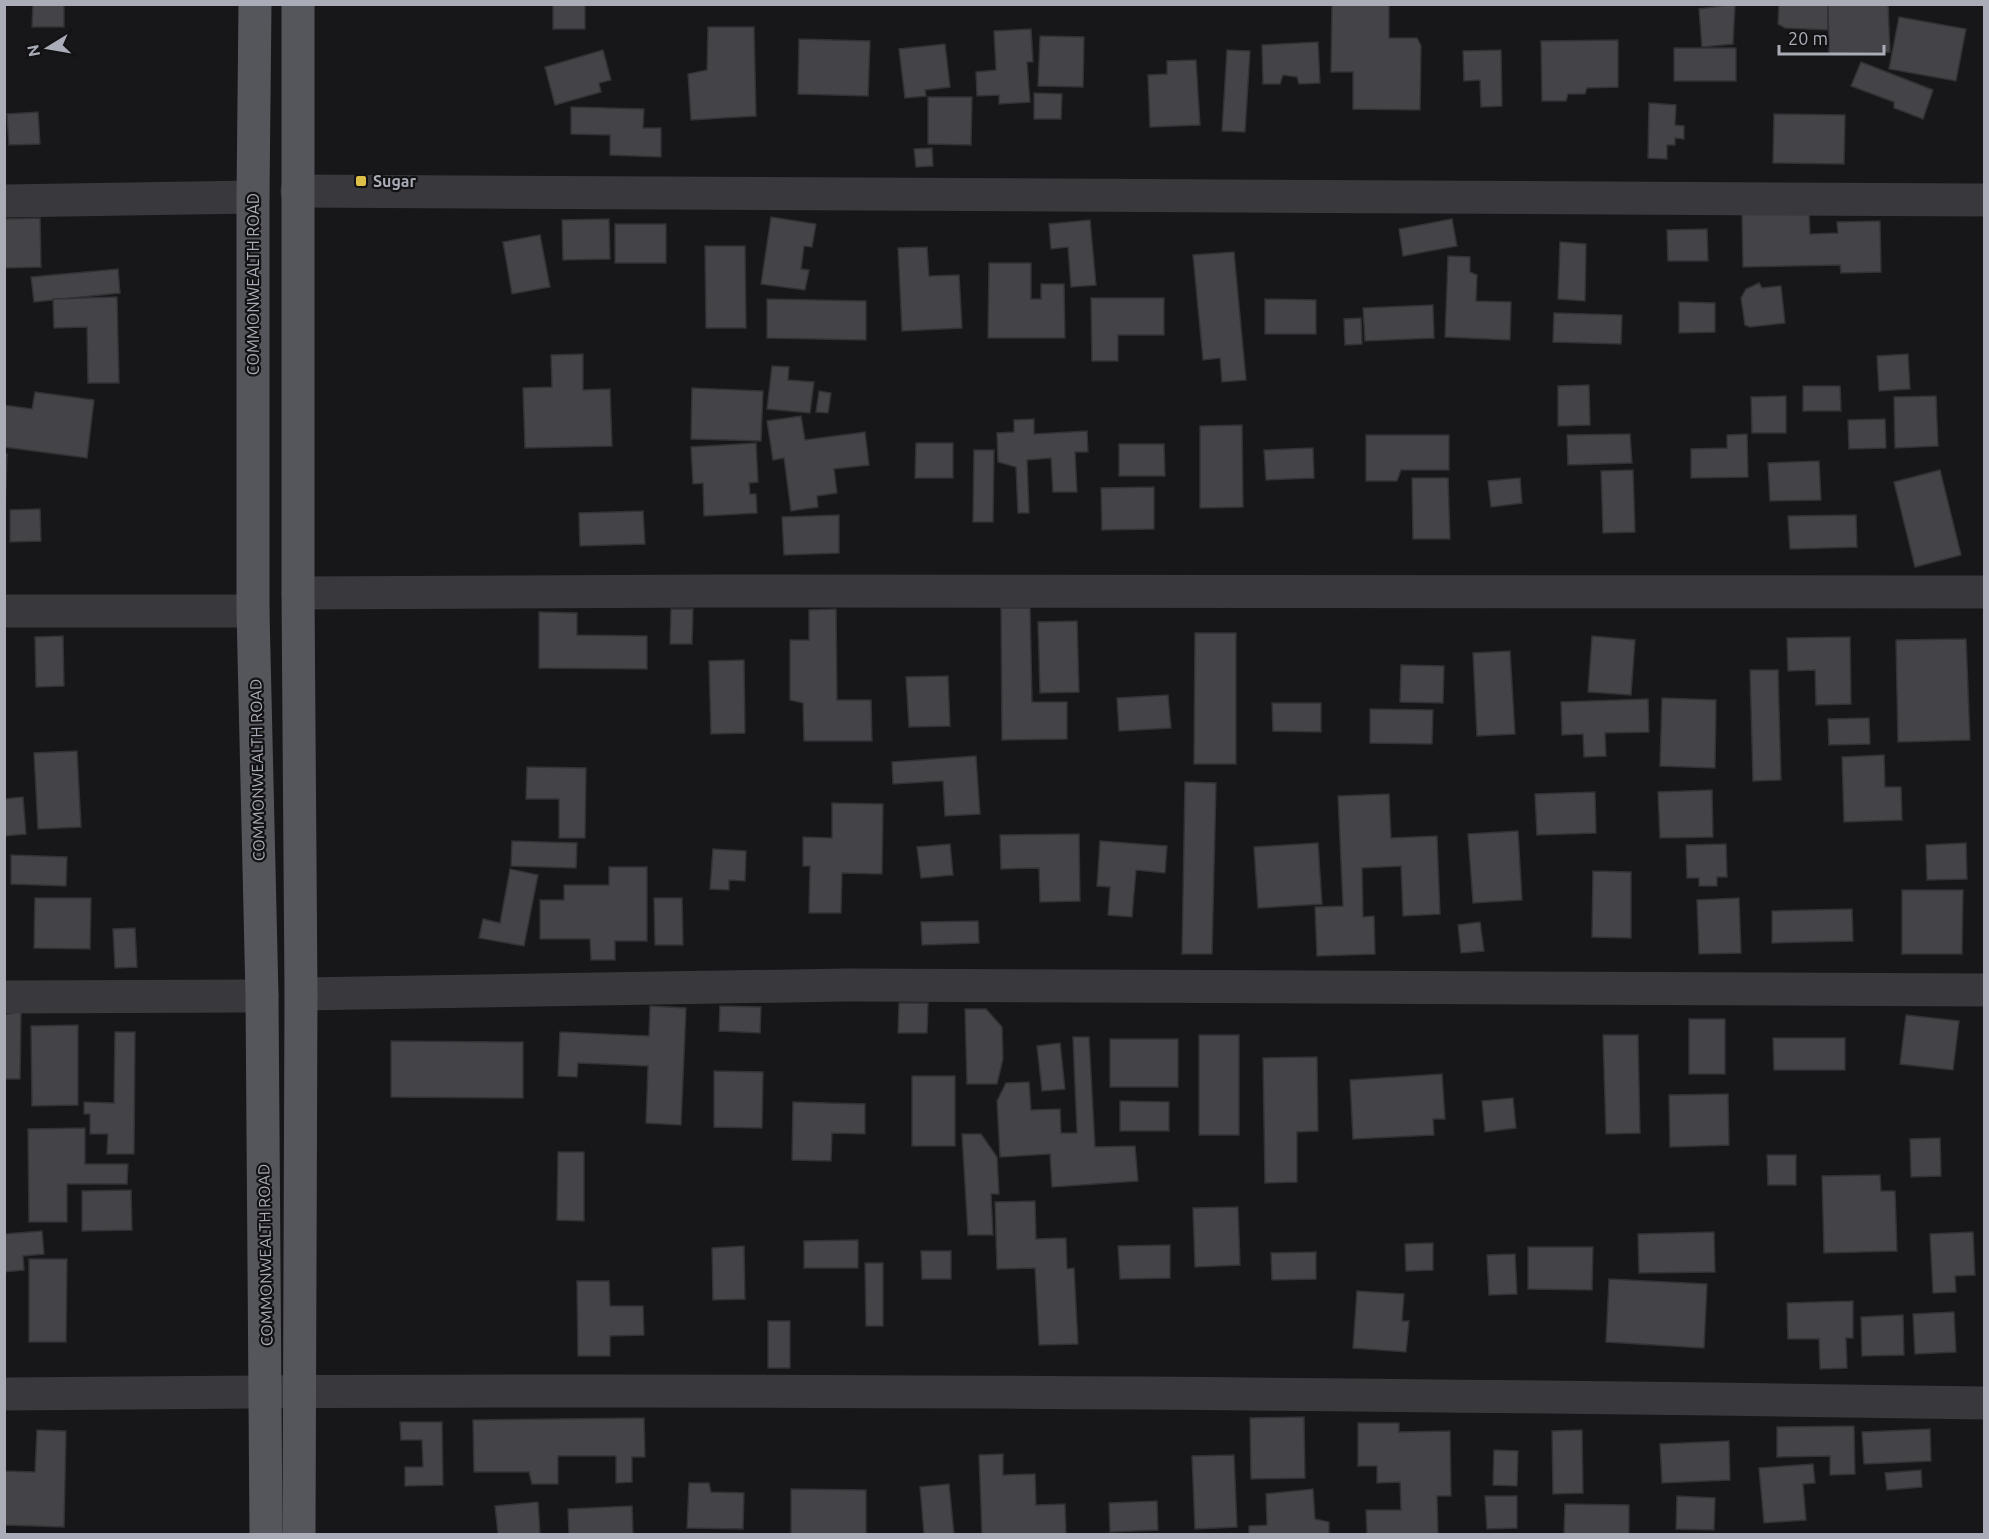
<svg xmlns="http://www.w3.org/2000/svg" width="1989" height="1539" viewBox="0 0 1989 1539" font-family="Ubuntu,sans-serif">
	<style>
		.building { fill: #444448; stroke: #323134; stroke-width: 1.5 }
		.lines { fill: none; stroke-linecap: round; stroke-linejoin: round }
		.minor { stroke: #38383d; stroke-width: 33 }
		.major { stroke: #55555c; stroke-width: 33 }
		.poi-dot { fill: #dec049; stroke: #121214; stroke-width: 2 }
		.labels { text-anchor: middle; stroke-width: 4.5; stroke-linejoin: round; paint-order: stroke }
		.poi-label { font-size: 16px; font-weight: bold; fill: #aaadb7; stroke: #121214; text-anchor: start }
		.street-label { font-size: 16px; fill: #aaadb7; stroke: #121214 }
	</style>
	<rect width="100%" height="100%" fill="#171719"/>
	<g class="building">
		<path d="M33,4h31v23h-32z"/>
		<rect x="553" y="4" width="32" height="25"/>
		<path d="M1332,4h57v34h28l4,8 -1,64 -67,-1v-37h-22z"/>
		<path d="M1735,4l-2,40 -31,3 -3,-38z"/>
		<path d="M1779,4h49v26l-43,-2 -7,-4z"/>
		<path d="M1828,4h60l2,48 -61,2z"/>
		<path d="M1899,17l67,12 -10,52 -67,-12z"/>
		<path d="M708,27h46l2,89 -65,4 -3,-46 19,-4z"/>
		<path d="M1031,29l2,33h-6l3,40 -31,2v-9l-22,1 -1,-24 20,-2 -2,-39z"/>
		<path d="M1040,36l44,1 -1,50 -45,-1z"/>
		<path d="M799,39l71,2 -2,55 -70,-2z"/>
		<path d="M1618,40v47l-31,1 -2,6h-17l-2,7h-24l-1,-60z"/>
		<path d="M1318,42l2,41 -21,1 -2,-7 -14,-2 -3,9h-17l-1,-39z"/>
		<path d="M945,44l5,43 -25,3 1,6 -21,2 -6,-49z"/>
		<rect x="1674" y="48" width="62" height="33"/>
		<path d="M603,50l8,30 -12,3 2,9 -46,13 -10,-38z"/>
		<path d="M1227,50l23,1 -5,81 -23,-1z"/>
		<path d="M1501,50l1,56 -21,1 -1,-27 -16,1 -1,-30z"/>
		<path d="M1196,60l4,65 -50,2 -2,-52 19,-1v-13z"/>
		<path d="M1861,62l72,28 -10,29 -29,-11v-6l-43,-16z"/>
		<path d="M1034,93l28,1 -1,25h-27z"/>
		<path d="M928,97h44l-1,48 -43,-1z"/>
		<path d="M1649,103l27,2 -1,20 9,1v13l-9,-1v7h-8v14l-19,-1z"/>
		<path d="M571,107l73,2 -1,19h18v29l-51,-2v-20l-39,-1z"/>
		<path d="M38,112l2,32 -31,1 -2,-31z"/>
		<path d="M1774,114l71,1 -1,49 -71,-1z"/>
		<path d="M932,148l1,18 -17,1 -2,-18z"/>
		<path d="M1809,212l1,22 28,-1 -1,-11 43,-1 1,51 -40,1 -1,-8 -97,2 -1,-53z"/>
		<path d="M771,217l45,7 -4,23 -8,-1 -3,23 8,1 -4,20 -44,-6z"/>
		<path d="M40,218l1,49 -37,1v-49z"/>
		<path d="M609,219l1,40 -47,1 -1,-40z"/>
		<path d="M1452,219l5,27 -54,10 -4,-27z"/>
		<path d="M1090,220l6,65 -25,2 -3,-40 -17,2 -2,-25z"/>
		<rect x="615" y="224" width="51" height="39"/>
		<path d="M1707,229l1,32h-40l-1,-31z"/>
		<path d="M540,235l10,52 -38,7 -9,-52z"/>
		<path d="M1560,242l26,2 -1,57 -27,-2z"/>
		<path d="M705,246h40l1,82h-40z"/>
		<path d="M927,247l2,29 30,-1 3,53 -60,3 -4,-83z"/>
		<path d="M1234,252l12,128 -24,2 -2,-24 -17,2 -10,-105z"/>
		<path d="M1448,256l22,1v15l7,3 -1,26 35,1 -1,38 -65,-3z"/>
		<path d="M989,263h42v36h10v-15h23l1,54h-77z"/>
		<path d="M118,269l2,24 -86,9 -3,-25z"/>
		<path d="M1759,283l3,5 19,-2 4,37 -35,4 -5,-2 -4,-27 5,-9z"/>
		<path d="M117,297l2,86h-31l-1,-56 -33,1 -1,-29z"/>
		<path d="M1091,298h73v37h-46v26h-26z"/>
		<path d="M767,299l99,2v39l-99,-2z"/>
		<path d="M1265,299l51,1v34h-51z"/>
		<path d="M1679,302l36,1v29l-36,1z"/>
		<path d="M1433,305l1,33 -69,3 -2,-33z"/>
		<path d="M1554,313l68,2 -1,29 -68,-2z"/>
		<path d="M1361,318l1,26 -17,1 -1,-26z"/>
		<path d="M583,354v36l27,-1 2,57 -87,2 -2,-60 29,-1 -1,-32z"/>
		<path d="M1908,354l2,35 -31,2 -2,-35z"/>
		<path d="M772,366l17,1 -1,13 26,2 -4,31 -43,-4z"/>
		<path d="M1589,385l1,40 -32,1v-40z"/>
		<path d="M1803,386h37l1,25h-38z"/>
		<path d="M692,388l71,3 -2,50 -70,-2z"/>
		<path d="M819,391l12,2 -3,20 -12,-1z"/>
		<path d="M35,392l59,8 -7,58 -83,-11v-42l28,4z"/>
		<path d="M1786,396v37h-34l-1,-36z"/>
		<path d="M1936,396l2,50 -43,2 -1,-51z"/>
		<path d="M801,416l4,24 60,-8 4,33 -35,4 3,24 -20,3 1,11 -27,4 -7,-53 -11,2 -6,-39z"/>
		<path d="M1034,419v15l53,-3 1,21h-13l2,40h-24l-2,-34 -24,2 2,53h-11l-2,-46 -18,-5 -1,-29 17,-1v-12z"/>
		<path d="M1885,419l1,29 -37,1 -1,-29z"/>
		<path d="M1242,425l1,82 -43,1v-82z"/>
		<path d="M1630,434l2,29 -64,2 -1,-30z"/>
		<path d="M1747,434l1,43 -57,1v-29l36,-1v-13z"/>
		<path d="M1366,435h83v35h-48l-4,11h-31z"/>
		<path d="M756,443l2,39 -9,1 1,11h6l1,19 -53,3 -1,-33 -10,1 -2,-37z"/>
		<path d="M916,443h37v35h-38z"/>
		<path d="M1119,444h45l1,32h-46z"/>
		<path d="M1313,448l1,30 -48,2 -2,-30z"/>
		<path d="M974,450h20l-1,72h-20z"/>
		<path d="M4,453l3,1 -3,91z"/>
		<path d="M1819,461l2,39 -51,1 -2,-38z"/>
		<path d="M1633,470l2,62 -32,1 -2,-62z"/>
		<path d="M1940,470l21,85 -46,12 -21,-85z"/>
		<path d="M1412,478h36l2,61h-37z"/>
		<path d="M1520,478l2,25 -31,4 -3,-26z"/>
		<path d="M1154,487v42l-52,1 -1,-42z"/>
		<path d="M40,509l1,32 -31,1v-32z"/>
		<path d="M643,511l2,33 -65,2 -1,-33z"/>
		<path d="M839,515v38l-55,2 -2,-38z"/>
		<path d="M1856,515l1,32 -67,2 -2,-33z"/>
		<path d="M1001,608h29l2,94h35v37l-65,1z"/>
		<path d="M671,609h22l-1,35h-22z"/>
		<path d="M836,609l1,91h34l1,41h-68l-1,-38 -13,-3v-60h19v-30z"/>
		<path d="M539,612l38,1v22l70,1v33l-108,-1z"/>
		<path d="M1077,621l2,71 -39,1 -2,-71z"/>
		<path d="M1195,633h41v131h-42z"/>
		<path d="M63,636l1,50 -28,1 -1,-50z"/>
		<path d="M1592,636l43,4 -4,55 -43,-3z"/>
		<path d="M1850,637l1,67 -35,1 -1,-35 -27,1 -1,-33z"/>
		<path d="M1966,639l4,101 -72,2 -2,-102z"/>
		<path d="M1510,651l5,83 -38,2 -4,-83z"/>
		<path d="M744,660l1,73 -34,1 -2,-73z"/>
		<path d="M1401,665l43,1 -1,37 -43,-1z"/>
		<path d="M1750,670h28l3,110 -28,1z"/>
		<path d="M948,676l2,50 -41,1 -3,-50z"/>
		<path d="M1168,695l3,33 -52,3 -2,-33z"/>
		<path d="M1662,698l54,2 -1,68 -55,-2z"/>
		<path d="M1648,699l1,33 -44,1 1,23 -22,1 -1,-23 -21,1 -1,-33z"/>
		<path d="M1272,703h49v29l-48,-1z"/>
		<path d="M1370,709l63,1 -1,34 -62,-1z"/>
		<path d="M1869,718l1,26 -41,1 -1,-26z"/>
		<path d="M77,751l4,76 -43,2 -4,-76z"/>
		<path d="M1884,755l1,32h16l1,33 -58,2 -2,-65z"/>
		<path d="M976,756l4,58 -35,2 -2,-35 -50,3 -1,-22z"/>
		<path d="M527,767l59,1 -1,70h-26v-39h-33z"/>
		<path d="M1185,782l31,1 -4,171h-30z"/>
		<path d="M1712,790l1,47 -53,1 -2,-46z"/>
		<path d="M1595,792l1,41 -59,2 -2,-41z"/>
		<path d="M1389,794l2,44 46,-2 3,78 -37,2 -2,-50 -39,2 1,49 11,-1 1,38 -58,2 -2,-49 28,-1 -5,-110z"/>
		<path d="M23,797l3,37 -22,2v-37z"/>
		<path d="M832,803l51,1 -1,70 -40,-1 -1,40h-32l1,-47h-7v-29l29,1z"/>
		<path d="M1518,831l4,69 -49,3 -5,-69z"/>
		<path d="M1079,834l1,67 -40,1 -1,-34 -38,1 -1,-34z"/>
		<path d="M512,841l65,2 -1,25 -65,-2z"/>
		<path d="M1100,841l67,5 -2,27 -29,-3 -4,47 -24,-2 2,-28 -13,-1z"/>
		<path d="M1318,843l4,61 -64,4 -4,-61z"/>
		<path d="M1966,843l1,36 -40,1 -1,-35z"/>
		<path d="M950,844l3,31 -32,3 -4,-31z"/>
		<path d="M1726,844l1,33h-10v9h-18v-8h-12l-1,-33z"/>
		<path d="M713,849l33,2 -1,30 -16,-1v10l-19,-1z"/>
		<path d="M11,855l56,2 -1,29 -55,-2z"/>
		<path d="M609,867h38v74h-32v19h-24l-1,-21h-50v-39h24v-15h45z"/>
		<path d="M510,869l28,6 -14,71 -45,-8 4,-19 17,4z"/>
		<path d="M1593,871l38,1v66l-39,-1z"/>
		<path d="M1902,890h61l-1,64h-60z"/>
		<path d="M35,898h56l-1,51 -56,-1z"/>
		<path d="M654,898h28l1,47h-28z"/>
		<path d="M1739,898l2,55 -42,1 -2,-54z"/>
		<path d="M1852,909l1,32 -81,2v-32z"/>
		<path d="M978,921l1,22 -57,2 -1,-23z"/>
		<path d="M1480,922l4,29 -23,2 -3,-28z"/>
		<path d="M135,928l2,39 -22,1 -2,-39z"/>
		<path d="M899,1003h29l-1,30h-29z"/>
		<path d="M650,1006l36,2 -5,117 -35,-2 2,-57 -70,-3 -1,14 -19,-1 2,-44 89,4z"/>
		<path d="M720,1006l41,1 -1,26 -41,-2z"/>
		<path d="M965,1009h21l16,18 1,32 -6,25h-30z"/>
		<path d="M21,1011l-1,68h-16v-64z"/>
		<path d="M1906,1015l53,6 -6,49 -53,-6z"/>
		<rect x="1689" y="1019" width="36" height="55"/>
		<path d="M78,1025v80l-46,1 -1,-80z"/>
		<path d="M115,1032h20l-1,122h-27l1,-20h-18v-20h-6v-12l30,1z"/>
		<rect x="1199" y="1035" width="40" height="100"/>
		<path d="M1603,1035h35l2,98 -34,1z"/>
		<path d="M1073,1037h16l6,110 40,-1 3,35 -86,6 -2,-33 -50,3 -3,-56 9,-18 23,-1 2,28 29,-1 1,24h16z"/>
		<path d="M1773,1038h72v32h-71z"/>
		<rect x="1110" y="1039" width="68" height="48"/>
		<path d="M391,1041l132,1v56l-132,-1z"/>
		<path d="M1060,1043l5,46 -23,2 -5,-45z"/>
		<path d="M1317,1057l1,74 -21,1v50l-32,1 -2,-125z"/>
		<path d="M714,1071l49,1 -1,56 -48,-1z"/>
		<path d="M1442,1074l3,45h-12l1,16 -81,4 -3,-59z"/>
		<rect x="912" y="1076" width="43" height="70"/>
		<path d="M1728,1094l1,51 -59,2 -1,-52z"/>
		<path d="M1513,1098l3,30 -31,4 -3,-31z"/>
		<path d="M1120,1101l49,1v29h-49z"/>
		<path d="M793,1102l72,2v30l-33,-1 -1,28 -39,-1z"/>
		<path d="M85,1128v36h43l-1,20h-60v38h-38l-1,-93z"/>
		<path d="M962,1134h19l16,23 2,37h-8l2,41h-25z"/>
		<path d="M1940,1138l1,38 -30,1 -1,-38z"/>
		<path d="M558,1152h26v69l-27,-1z"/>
		<path d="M1767,1155h29v30h-28z"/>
		<path d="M1880,1175l1,16h14l2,60 -73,2 -2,-77z"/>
		<path d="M131,1190l1,40 -50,1v-40z"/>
		<path d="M1035,1201l1,38 30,-1 1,31 7,-1 4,76 -39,1 -4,-77 -38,1 -2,-67z"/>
		<path d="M1238,1207l2,58 -45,2 -2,-59z"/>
		<path d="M42,1231l2,23 -21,2 1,14 -20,2v-38z"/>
		<path d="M1714,1232l1,40 -76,1 -1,-39z"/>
		<path d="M1973,1232l2,43 -20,1 1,16 -23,1 -3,-59z"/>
		<path d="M858,1240v28h-54v-27z"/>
		<path d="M1433,1243v27l-27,1 -1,-27z"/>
		<path d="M1170,1245v33l-50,1 -2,-33z"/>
		<path d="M744,1246l1,53 -32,1 -1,-52z"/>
		<path d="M1528,1247h65l-1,43 -64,-1z"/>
		<path d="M921,1251h30v28h-29z"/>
		<path d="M1316,1252v27l-44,1 -1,-27z"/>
		<path d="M1515,1254l2,40 -28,1 -2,-40z"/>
		<path d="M29,1259h38l-1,83h-37z"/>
		<path d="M865,1263h18v63h-17z"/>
		<path d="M1609,1279l98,5 -3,64 -98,-6z"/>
		<path d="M577,1281h32l1,25h33l1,29 -34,1v20h-32z"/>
		<path d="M1357,1291l47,3 -2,27h7l-3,31 -53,-4z"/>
		<path d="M1853,1301v37h-7l1,30 -27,1 -1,-30h-31l-1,-36z"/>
		<path d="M1954,1312l2,40 -41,2 -2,-40z"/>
		<path d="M1903,1315l1,40 -42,1 -1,-39z"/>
		<rect x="768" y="1321" width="22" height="47"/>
		<path d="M1304,1417l1,61 -54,1 -1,-61z"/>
		<path d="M644,1418l1,39h-13v25l-16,1v-27h-58v28h-26l-3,-12h-55l-1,-52z"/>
		<path d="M400,1422h42l1,63 -38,1v-19h18l-1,-27h-21z"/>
		<path d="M1358,1423h41v9l51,-1 1,65h-14l1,38h-71l-1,-24h35l-1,-28 -23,1v-17h-19z"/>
		<path d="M1854,1426l1,48 -25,1v-19l-53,1v-30z"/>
		<path d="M1930,1429l1,32 -67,3 -2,-32z"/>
		<path d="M37,1430l29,1 -2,96 -60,-2v-54l31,1z"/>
		<path d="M1582,1430l1,63 -30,1 -1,-63z"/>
		<path d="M1729,1441l1,39 -68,3 -2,-39z"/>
		<path d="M1494,1450l24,1 -1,35 -24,-1z"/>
		<path d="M1003,1454v21l32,-1 1,31 29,-1 1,30h-84l-3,-79z"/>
		<path d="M1234,1455l3,72 -42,2 -3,-73z"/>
		<path d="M1813,1464l2,19 -12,1 3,36 -42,3 -5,-55z"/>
		<path d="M1921,1470l1,17 -35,3 -2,-17z"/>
		<path d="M689,1483h20l2,9 33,1 -1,36 -56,-1z"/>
		<path d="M949,1484l5,50h-30l-4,-47z"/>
		<path d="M791,1489l75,1v44h-75z"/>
		<path d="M1313,1489l2,30 14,3v12h-80v-8l18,-1 -1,-31z"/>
		<path d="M1485,1496h32v32l-30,1z"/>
		<path d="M1677,1496l38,2 -1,32 -38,-1z"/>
		<path d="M1157,1501l1,29 -48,2 -1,-29z"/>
		<path d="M538,1502l2,32h-42l-3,-28z"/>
		<path d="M1565,1504l64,1v29h-65z"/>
		<path d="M632,1506l1,28h-64l-1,-25z"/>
	</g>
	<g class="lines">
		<g class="minor">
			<path d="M297,191l1687,9"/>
			<path d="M4,201l249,-4"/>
			<path d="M298,593l420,-2 1266,1"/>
			<path d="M4,611h249"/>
			<path d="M301,994l546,-9 1137,5"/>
			<path d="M4,997l258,-1"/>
			<path d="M4,1394c660,-7 1321,-1 1980,9"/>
		</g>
		<g class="major">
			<path d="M255,4l-2,193v414l9,385 4,538"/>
			<path d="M298,4v589l3,401 -2,540"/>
		</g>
	</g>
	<rect class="poi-dot" x="355" y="175" width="12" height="12" rx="3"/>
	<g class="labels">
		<g class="poi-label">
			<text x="373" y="187">Sugar</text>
		</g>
		<g class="street-label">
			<text transform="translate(253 284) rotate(-90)" y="6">COMMONWEALTH ROAD</text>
			<text transform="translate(257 770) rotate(-91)" y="6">COMMONWEALTH ROAD</text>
			<text transform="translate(265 1255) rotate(-91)" y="6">COMMONWEALTH ROAD</text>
		</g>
	</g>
	<rect width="1989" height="1539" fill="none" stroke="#aaadb7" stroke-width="12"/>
	<g transform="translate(48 48) rotate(259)" stroke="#121214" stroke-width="4.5" paint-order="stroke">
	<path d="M0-4.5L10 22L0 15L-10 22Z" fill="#aaadb7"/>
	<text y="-9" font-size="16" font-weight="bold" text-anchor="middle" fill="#aaadb7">N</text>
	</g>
	<path d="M1779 45v9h105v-9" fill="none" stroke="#aaadb7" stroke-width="3"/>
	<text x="1788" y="45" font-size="18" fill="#aaadb7" stroke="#121214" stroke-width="4.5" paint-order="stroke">20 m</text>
</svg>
